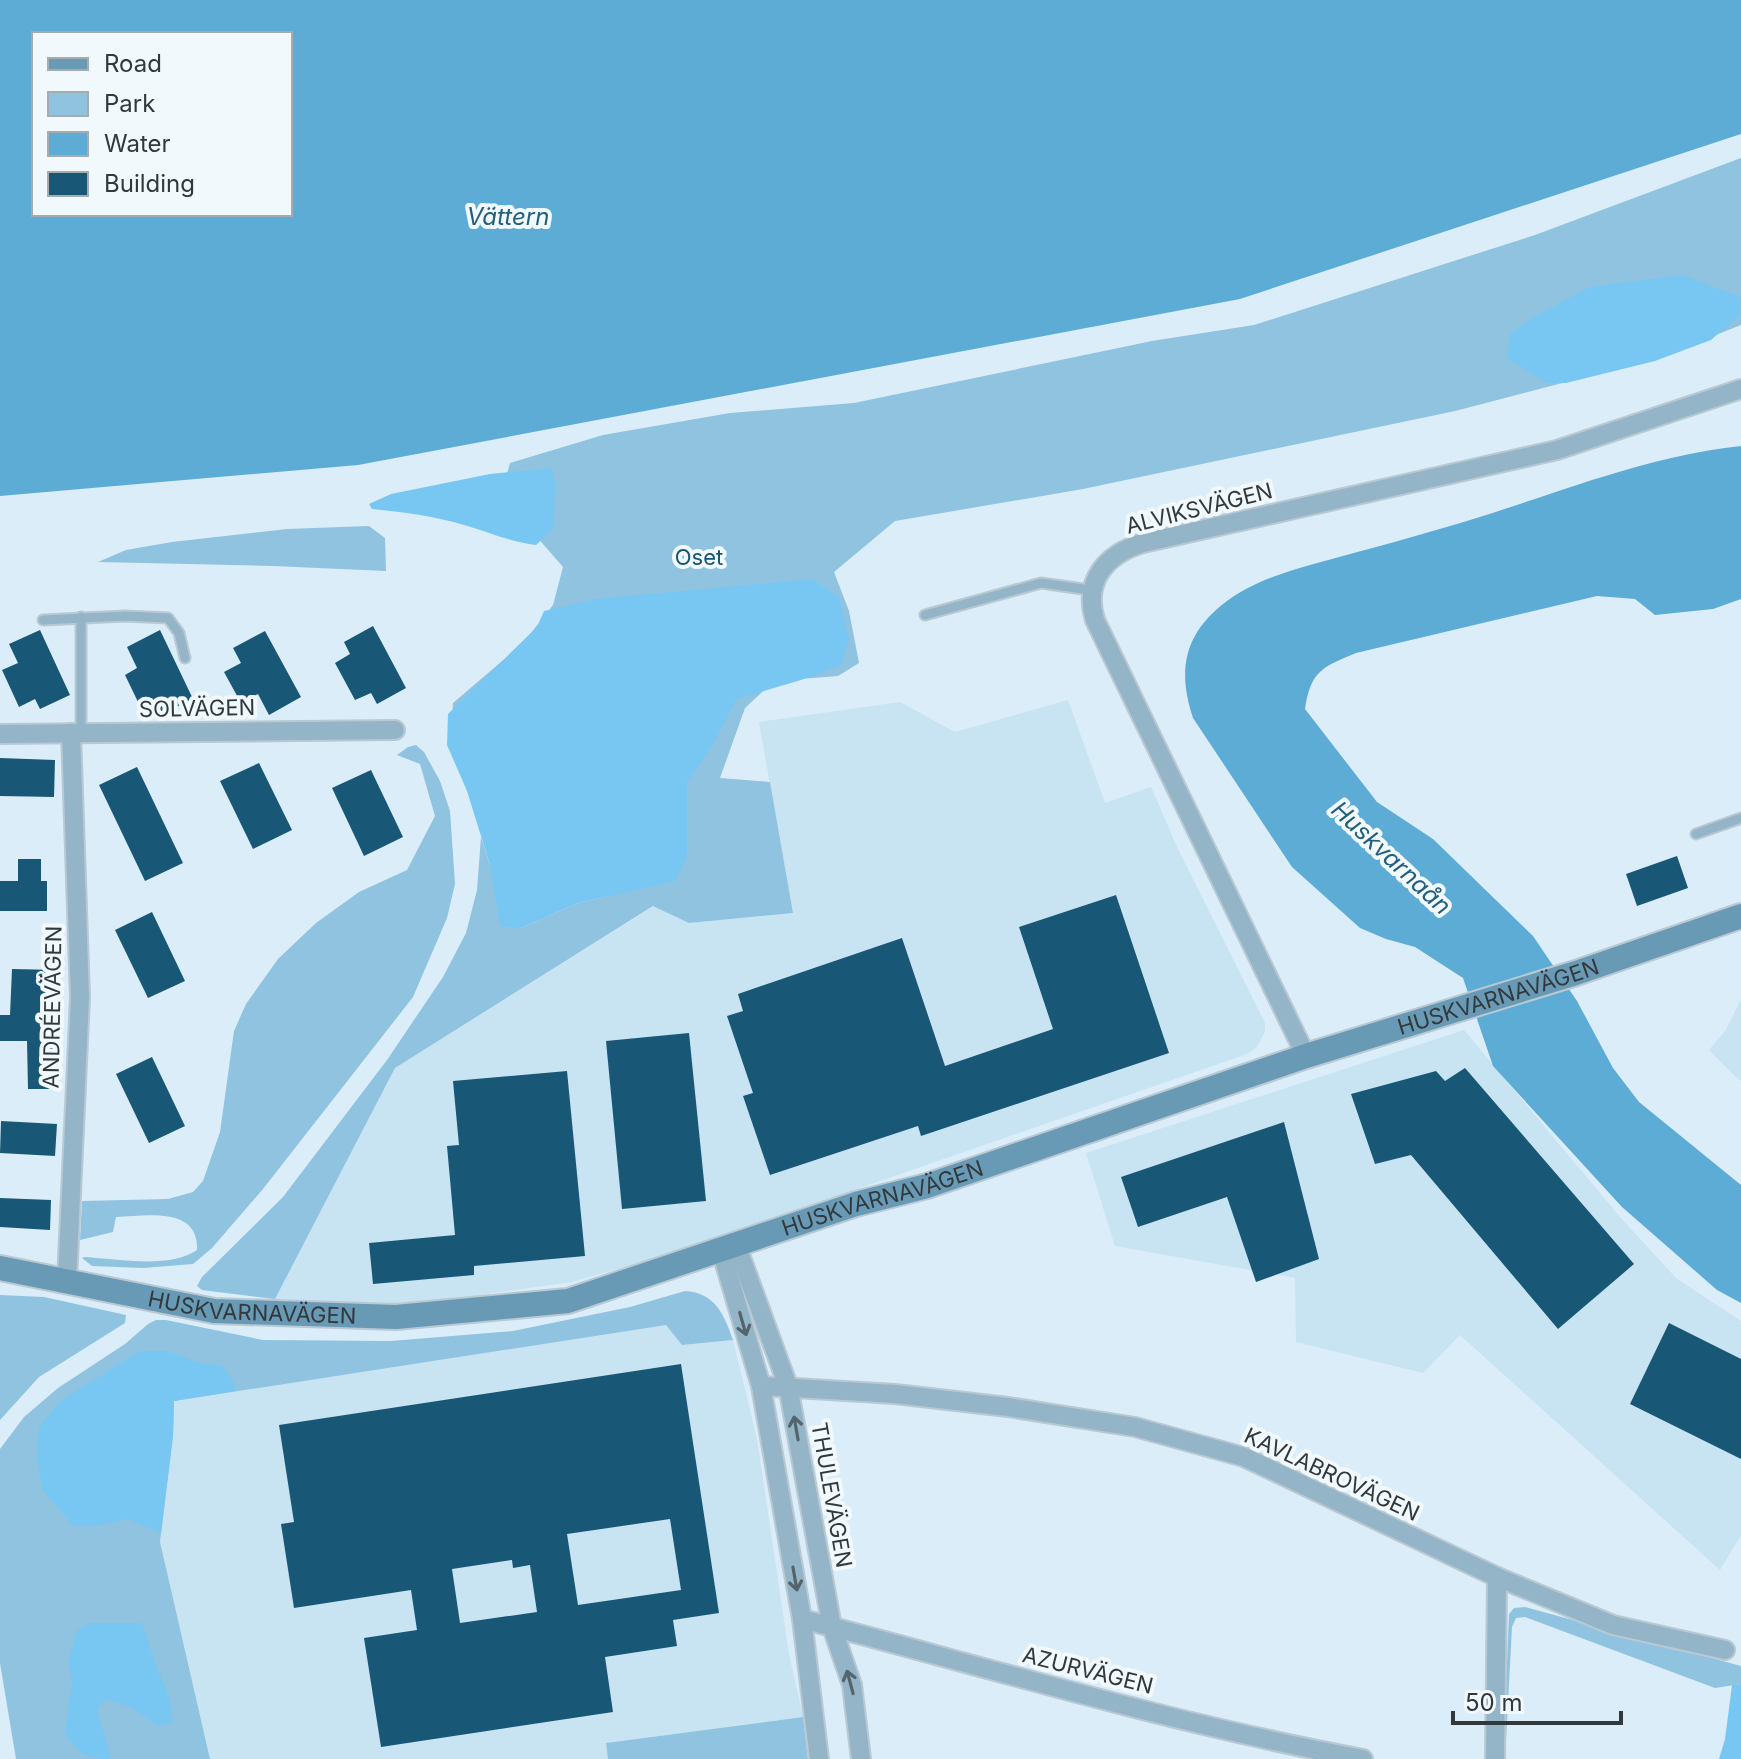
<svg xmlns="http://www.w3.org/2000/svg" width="1741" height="1759" viewBox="0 0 1741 1759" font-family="Inter,sans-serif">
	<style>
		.built { fill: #c8e3f2 }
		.green { fill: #8fc3e0 }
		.forest { fill: #78c7f2 }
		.water { fill: #5dacd6; fill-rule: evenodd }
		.building { fill: #185876; fill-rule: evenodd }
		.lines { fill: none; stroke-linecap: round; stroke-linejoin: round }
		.lane-casing { stroke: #b9c9d3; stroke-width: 13 }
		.street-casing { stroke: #b9c9d3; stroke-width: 22 }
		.secondary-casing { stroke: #b9c9d3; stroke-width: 28 }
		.lane { stroke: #94b5c7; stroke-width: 9 }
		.street { stroke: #94b5c7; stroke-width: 18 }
		.secondary { stroke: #689ab5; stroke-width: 24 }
		.oneway { stroke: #54646d }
		.labels { text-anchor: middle; stroke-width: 8; stroke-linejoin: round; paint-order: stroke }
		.street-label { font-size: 22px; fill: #32393d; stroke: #f1f9fd }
		.park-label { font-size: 22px; fill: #165471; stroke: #f1f9fd }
		.water-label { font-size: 24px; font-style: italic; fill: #235f7c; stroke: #f1f9fd }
	</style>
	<rect width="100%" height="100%" fill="#dbedf9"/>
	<g class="built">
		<path d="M1068,700l37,103 46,-16 26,60 88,176v9l-9,16 -9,6 -583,202 -92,26 -121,17 -69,5 -107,-5 120,-231 259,-162 35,17 104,-10 -34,-191 141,-20 55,30z"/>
		<path d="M1741,999v83l-32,-32 17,-20z"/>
		<path d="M1464,1030l156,187 56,61 65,43v214l-21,35 -260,-235 -37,38 -127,-31 -1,-64 -180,-32 -29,-93z"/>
		<path d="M666,1324l16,21 51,-5 24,99 32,215 14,63 -197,26 2,16h-398l-50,-217 13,-105 1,-36z"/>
	</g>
	<g class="green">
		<path d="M1741,158v167l-83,33 -203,53 -372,78 -188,32 -61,51 15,39 10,52 -21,13 -64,5 -29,27 -25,70 50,4 23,131 -104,10 -36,-17 -258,162 -120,231 -73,-9 -5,-4 5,-9 81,-80 104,-137 56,-83 23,-44 11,-43 4,-53 9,28 31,63 57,-25 30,-7 -158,-159 3,-34 70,-60 30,-38 10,-38 -40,-46 -20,-33 7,-25 93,-28 127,-22 124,-10 298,-62 102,-16 281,-90z"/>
		<path d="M369,526l16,12 1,33 -113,-5 -175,-4 28,-12 46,-8 115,-13z"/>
		<path d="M416,745l8,7 16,29 10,30 5,73 -8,34 -34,79 -150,192 -51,59 -19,16 -50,4 -51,-2 -10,-8 3,-1c32,2 85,12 112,-7 2,-44 -51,-34 -81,-33l-3,15 -33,8 2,-39 86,-2 25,-7 10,-11 17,-49 14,-101 12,-27 32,-45 38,-36 43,-31 48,-22 28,-54 -15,-52 -23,-9 11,-8z"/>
		<path d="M685,1291c30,2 39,23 48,49l-51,5 -16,-20 -492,76 -1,35 -13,106 50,217h-194l-16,-96v-214l24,-32 34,-29 67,-44 23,-20 8,-4h10l97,20 128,1 122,-10 117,-24z"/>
		<path d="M0,1295l44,2 82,18 -1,8 -86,54 -39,43z"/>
		<path d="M1525,1607l216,59v18l-26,4 -190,-71 -9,1 -4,9 -7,132h-2l6,-145 5,-6z"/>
		<path d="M803,1717l5,42h-200l-2,-16z"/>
	</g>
	<g class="forest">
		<path d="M1683,275l57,22v18l-29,25 -56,21 -89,22h-19l-40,-25 3,-24 27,-19 53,-28z"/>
		<path d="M551,468l4,15 -2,46 -17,16c-25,-3 -48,-13 -72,-20 -30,-9 -61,-13 -92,-16l-3,-5 22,-10 99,-20z"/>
		<path d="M812,579l27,18 10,42 -8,26 -40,15 -64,19 -26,49 -24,35v75l-12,23 -97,22 -57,25 -21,-2 -10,-61 -23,-74 -20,-46 1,-31 89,-87 7,-16 52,-12z"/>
		<path d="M140,1351h27l33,12 23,3 11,17 2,8 -62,10 -1,35 -12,97 -33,-14 -33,7h-22l-31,-37 -5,-33 2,-28 20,-26z"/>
		<path d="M89,1623h52c8,13 8,23 13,37 10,27 18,33 18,63l-14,3 -27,-19 -25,-8 -9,10 14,50c-26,0 -30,-5 -46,-25l7,-51 -3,-23 8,-30z"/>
		<path d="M1741,1684v75h-22l6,-20 7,-54z"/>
	</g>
	<g class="water">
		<path d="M0,0h1741v134l-501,165 -882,166 -358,31zM290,34v180h-256v-180z"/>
		<path d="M1741,446v153l-28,10 -58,6 -20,-16 -38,-3 -241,57c-33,14 -45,17 -51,56l72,93 56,37 100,97 44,65 36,67 26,34 102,83v118l-24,-13 -95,-83 -129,-141 -30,-88 -48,-31 -29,-8 -26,-11 -68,-61 -99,-149c-16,-48 -9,-85 34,-117 33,-24 73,-33 112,-44 37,-10 74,-20 111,-31 97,-28 189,-69 291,-80z"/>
	</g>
	<g class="building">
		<path d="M373,626l33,62 -29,16 -6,-11 -16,7 -20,-37 15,-9 -6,-12z"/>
		<path d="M40,630l30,65 -30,14 -5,-10 -16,8 -17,-37 16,-7 -9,-19z"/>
		<path d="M160,630l33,69 -33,16 -8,-17 -13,6 -14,-29 12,-7 -10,-21z"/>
		<path d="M265,631l36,66 -32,18 -11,-21 -17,9 -17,-31 17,-9 -8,-15z"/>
		<path d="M0,758l55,2 -1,37 -54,-1z"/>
		<path d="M259,763l33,67 -39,19 -33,-68z"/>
		<path d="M137,767l46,96 -38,18 -46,-96z"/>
		<path d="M371,770l32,67 -39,19 -32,-68z"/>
		<path d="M1677,856l11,32 -51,18 -11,-32z"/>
		<path d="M18,859h23v22h6v30h-47v-30h18z"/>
		<path d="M1116,895l53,158 -248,83 -3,-10 -148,49 -27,-79 10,-3 -26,-77 16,-5 -5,-17 164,-56 43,128 108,-37 -34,-102z"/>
		<path d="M152,912l33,69 -37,17 -33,-68z"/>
		<path d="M12,969l47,1 -2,45h-4l1,74h-26l-1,-48h-27v-26h10z"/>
		<path d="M689,1033l17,168 -84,8 -16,-168z"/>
		<path d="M152,1057l33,69 -36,17 -33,-69z"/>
		<path d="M1465,1068l169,196 -76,65 -147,-174 -36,9 -24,-70 85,-23 9,10z"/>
		<path d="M567,1071l18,185 -111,10v9l-101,9 -4,-41 86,-8 -8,-89 12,-1 -6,-64z"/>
		<path d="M1,1121l56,3 -2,32 -55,-3z"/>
		<path d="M1284,1122l35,137 -63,23 -29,-85 -89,30 -17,-50z"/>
		<path d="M0,1198l51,2 -1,30 -50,-3z"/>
		<path d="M1669,1323l72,36v100l-111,-55z"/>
		<path d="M681,1364l38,249 -46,7 4,26 -72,11 8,55 -232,35 -17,-109 53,-8 -6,-40 -117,18 -13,-84 13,-2 -15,-97zM670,1519l11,71 -103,15 -11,-71zM512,1560l1,8 17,-3 7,47 -77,11 -8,-54z"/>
	</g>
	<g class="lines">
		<g class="lane-casing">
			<g id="lane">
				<path d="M925,615l116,-32 49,7"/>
				<path d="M43,620l82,-4 43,2 11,15 6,25"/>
				<path d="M81,733v-116"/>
				<path d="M1696,834l45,-16"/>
			</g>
		</g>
		<g class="street-casing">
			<g id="street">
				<path d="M0,734l395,-4"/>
				<path d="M1306,1056l-211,-436c-12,-39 11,-66 48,-77l414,-93 184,-61"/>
				<path d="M736,1244l52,142 44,241 20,58 9,74"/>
				<path d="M721,1250l40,136 41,233 17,140"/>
				<path d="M67,1281l13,-284 -9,-264"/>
				<path d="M761,1386l134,8 113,13 127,20 109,30 253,120 116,48 112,25"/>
				<path d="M802,1619c187,49 372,105 561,140"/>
				<path d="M1495,1759l2,-182"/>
			</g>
		</g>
		<g class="secondary-casing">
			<g id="secondary">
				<path id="s1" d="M0,1268l214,43 182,6 172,-16 288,-97 71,-18 379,-130 270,-83 165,-57"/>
			</g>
		</g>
		<use href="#lane" class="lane"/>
		<use href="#street" class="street"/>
		<use href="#secondary" class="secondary"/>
	</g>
	<defs><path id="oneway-shaft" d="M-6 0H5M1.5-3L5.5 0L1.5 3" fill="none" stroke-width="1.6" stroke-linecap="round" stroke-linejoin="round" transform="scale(2)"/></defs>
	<g class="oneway">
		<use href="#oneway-shaft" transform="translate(743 1324) rotate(74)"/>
		<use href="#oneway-shaft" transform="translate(796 1428) rotate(-100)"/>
		<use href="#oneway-shaft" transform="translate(795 1579) rotate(80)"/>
		<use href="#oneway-shaft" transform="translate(850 1682) rotate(-105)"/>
	</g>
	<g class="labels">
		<g class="street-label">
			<text transform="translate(1199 508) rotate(-14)" y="8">ALVIKSVÄGEN</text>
			<text transform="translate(197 708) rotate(-1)" y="8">SOLVÄGEN</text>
			<text dy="8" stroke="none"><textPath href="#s1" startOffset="1552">HUSKVARNAVÄGEN</textPath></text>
			<text transform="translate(52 1007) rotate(-89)" y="8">ANDRÉEVÄGEN</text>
			<text dy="8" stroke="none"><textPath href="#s1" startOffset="904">HUSKVARNAVÄGEN</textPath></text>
			<text dy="8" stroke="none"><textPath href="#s1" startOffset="256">HUSKVARNAVÄGEN</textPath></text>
			<text transform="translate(1332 1474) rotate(25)" y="8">KAVLABROVÄGEN</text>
			<text transform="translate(832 1495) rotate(80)" y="8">THULEVÄGEN</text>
			<text transform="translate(1088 1670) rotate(14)" y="8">AZURVÄGEN</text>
		</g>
		<g class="park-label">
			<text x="699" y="565">Oset</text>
		</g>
		<g class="water-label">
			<text x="508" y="225">Vättern</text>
			<text transform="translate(1391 858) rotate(43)" y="8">Huskvarnaån</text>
		</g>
	</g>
	<rect x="32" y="32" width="260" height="184" fill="#f1f9fd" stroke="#a5acb0" stroke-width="2"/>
	<rect x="48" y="58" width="40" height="12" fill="#689ab5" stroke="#a5acb0" stroke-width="2"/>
	<text x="104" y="72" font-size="24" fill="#32393d">Road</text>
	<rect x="48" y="92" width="40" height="24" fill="#8fc3e0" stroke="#a5acb0" stroke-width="2"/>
	<text x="104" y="112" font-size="24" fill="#32393d">Park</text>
	<rect x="48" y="132" width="40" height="24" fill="#5dacd6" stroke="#a5acb0" stroke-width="2"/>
	<text x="104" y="152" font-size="24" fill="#32393d">Water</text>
	<rect x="48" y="172" width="40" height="24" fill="#185876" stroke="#a5acb0" stroke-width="2"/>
	<text x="104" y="192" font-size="24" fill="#32393d">Building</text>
	<path d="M1453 1711v12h168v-12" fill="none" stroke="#32393d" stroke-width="4"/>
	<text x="1465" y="1711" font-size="24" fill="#32393d" stroke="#f1f9fd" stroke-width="6" paint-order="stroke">50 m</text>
</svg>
